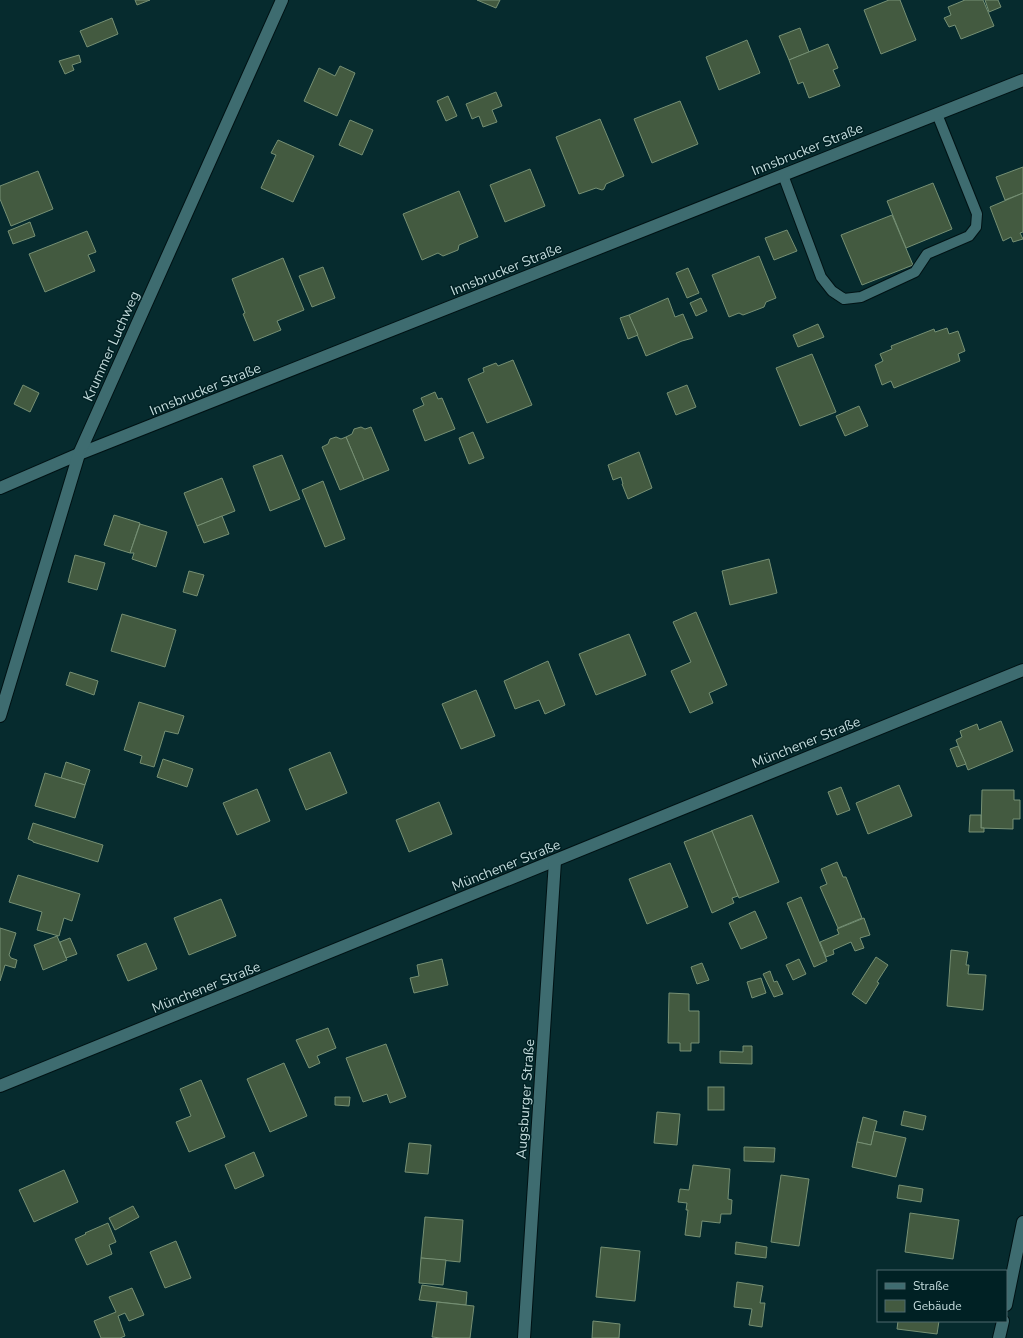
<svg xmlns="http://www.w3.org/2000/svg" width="1023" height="1338" viewBox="0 0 1023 1338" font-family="'Nunito Sans',sans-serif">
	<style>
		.building { fill: #435a40; stroke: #769074 }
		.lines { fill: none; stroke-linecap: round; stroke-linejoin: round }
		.lane-casing { stroke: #001214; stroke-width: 12 }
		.street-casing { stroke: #001214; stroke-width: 14 }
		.lane { stroke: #3e6c70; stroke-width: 10 }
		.street { stroke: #3e6c70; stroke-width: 12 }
		.labels { text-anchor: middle; stroke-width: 3; stroke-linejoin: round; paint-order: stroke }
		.street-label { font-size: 14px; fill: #c3dbdc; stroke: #002124 }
	</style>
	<rect width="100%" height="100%" fill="#062b2e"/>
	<g class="building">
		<path d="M135,0h15l-13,5z"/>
		<path d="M477,0h23l-4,8z"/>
		<path d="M889,0h11l9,23 7,17 -35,14 -17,-44z"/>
		<path d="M965,0h18l11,26 -33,13 -6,-14 -6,2 -5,-9 7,-3 -3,-8z"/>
		<path d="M985,0h13l3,7 -12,5z"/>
		<path d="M112,18l6,16 -31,13 -7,-16z"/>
		<path d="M800,28l9,24 -20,8 -10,-24z"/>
		<path d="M747,40l13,33 -41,17 -13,-33z"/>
		<path d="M828,44l10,24 -5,2 7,16 -31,12 -6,-16 -5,2 -9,-24z"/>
		<path d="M79,55l2,7 -9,3 2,5 -9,4 -6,-13z"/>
		<path d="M340,66l15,7 -18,43 -33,-15 15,-33 16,8z"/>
		<path d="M496,92l6,14 -10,4 5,12 -14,5 -4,-11 -7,3 -6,-15z"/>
		<path d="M448,96l9,20 -11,5 -9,-20z"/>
		<path d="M680,101l18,43 -46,19 -18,-44z"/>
		<path d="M600,119l24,57 -18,8 -2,5 -2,1 -6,-2 -17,6 -23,-57z"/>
		<path d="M350,120l23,10 -11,25 -23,-10z"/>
		<path d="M278,140l36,16 -21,46 -32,-14 15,-33 -5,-2z"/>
		<path d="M1023,167v26l-18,7 -9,-23z"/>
		<path d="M530,169l15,37 -40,16 -15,-37z"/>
		<path d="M38,171l15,38 -42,17 -11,-27v-13z"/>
		<path d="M933,183l19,46 -46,19 -19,-47z"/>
		<path d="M459,191l19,46 -19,8 -1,5 -15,6 -5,-3 -16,7 -19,-46z"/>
		<path d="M1023,193v39l-3,1 3,6 -10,3 -2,-5 -8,4 -13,-34z"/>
		<path d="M892,215l21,50 -51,20 -21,-50z"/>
		<path d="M30,222l5,14 -22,8 -5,-13z"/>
		<path d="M787,230l10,21 -23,9 -9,-22z"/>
		<path d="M87,231l9,21 -8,3 7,16 -50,21 -16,-38z"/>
		<path d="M759,256l17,42 -10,4 -2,5 -21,8 -4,-2 -10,4 -17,-42z"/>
		<path d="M283,258l21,52 -27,11 4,9 -27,11 -11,-27 2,-1 -13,-34z"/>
		<path d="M323,267l12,31 -23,9 -13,-31z"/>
		<path d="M688,268l11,25 -12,5 -11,-25z"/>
		<path d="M668,298l7,19 8,-3 10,24 -11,3 -36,15 -17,-41z"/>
		<path d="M701,298l6,13 -11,5 -6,-13z"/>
		<path d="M629,315l9,20 -10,4 -8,-21z"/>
		<path d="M818,324l6,13 -26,10 -5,-12z"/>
		<path d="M947,328l2,6 9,-3 7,20 -7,3 2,7 -66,27 -3,-7 -9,4 -7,-20 8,-4 -3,-7 12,-5 -1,-3 43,-17 1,3z"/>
		<path d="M812,354l24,58 -36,14 -24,-58z"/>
		<path d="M513,360l19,45 -45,18 -19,-44 16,-7 -1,-4 13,-5 2,3z"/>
		<path d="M23,385l16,8 -9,19 -16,-8z"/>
		<path d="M687,385l9,22 -20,8 -9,-22z"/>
		<path d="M435,392l3,7 4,-1 13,31 -30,12 -12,-31 11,-5 -3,-7z"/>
		<path d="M859,406l9,20 -23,10 -9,-20z"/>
		<path d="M361,427l4,2 6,-2 18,43 -25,10 -18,-43 6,-3 2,-5z"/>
		<path d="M473,432l11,26 -15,6 -10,-26z"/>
		<path d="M336,437l5,2 5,-2 18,43 -24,10 -18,-43 6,-3 2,-5z"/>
		<path d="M639,452l13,36 -24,11 -6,-15h1l-2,-7 -8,3 -5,-15z"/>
		<path d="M282,455l18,44 -30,12 -17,-45z"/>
		<path d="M222,478l13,33 -38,15 -13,-33z"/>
		<path d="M323,481l22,58 -20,8 -23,-57z"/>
		<path d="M114,515l26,8 -10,30 -26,-8z"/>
		<path d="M222,516l7,18 -25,9 -7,-17z"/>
		<path d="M140,524l27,8 -11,35 -24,-8 2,-6h-4z"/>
		<path d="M75,555l30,8 -8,27 -29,-8z"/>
		<path d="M769,559l8,34 -47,12 -8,-34z"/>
		<path d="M189,571l15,4 -7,21 -14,-4z"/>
		<path d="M696,612l31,73 -18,8 4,10 -23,10 -19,-42 20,-9 -18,-40z"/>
		<path d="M122,614l54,16 -11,37 -54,-16z"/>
		<path d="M629,634l17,41 -50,20 -17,-41z"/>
		<path d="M548,661l17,44 -20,9 -6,-14 -24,9 -11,-28z"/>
		<path d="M70,672l28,9 -4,14 -28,-10z"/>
		<path d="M476,690l19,46 -34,13 -19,-45z"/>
		<path d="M139,702l45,14 -6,18 -13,-3 -11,36 -14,-4 2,-7 -18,-6z"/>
		<path d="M1001,721l12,30 -45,19 -12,-30 6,-3 -2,-6 17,-7 2,6z"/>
		<path d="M958,746l8,18 -9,3 -7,-18z"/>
		<path d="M330,752l17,41 -41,17 -17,-41z"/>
		<path d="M163,759l30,10 -6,18 -30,-10z"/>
		<path d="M66,762l24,8 -5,15 -24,-7z"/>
		<path d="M45,773l40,12 -10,33 -40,-12z"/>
		<path d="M899,785l13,31 -44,18 -12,-31z"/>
		<path d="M841,787l9,23 -13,5 -9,-23z"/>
		<path d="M257,789l13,32 -33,14 -14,-32z"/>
		<path d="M982,790h32v10h6v19h-7v10l-32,-1z"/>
		<path d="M439,802l13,32 -43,18 -13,-32z"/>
		<path d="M752,815l27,67 -40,16 -28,-67z"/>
		<path d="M970,815h11v13h3v4h-15z"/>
		<path d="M33,823l70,22 -5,17 -65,-20v-1l-5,-2z"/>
		<path d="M712,831l26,65 -6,2 2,5 -22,10 -28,-71z"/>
		<path d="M837,862l6,15h3l16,41 -24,10 -18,-41 7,-3 -6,-15z"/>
		<path d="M670,863l18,44 -41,17 -18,-45z"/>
		<path d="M18,875l62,19 -8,27 -8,-3 -5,18 -22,-6 5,-18 -33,-10z"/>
		<path d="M801,897l26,64 -13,6 -27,-64z"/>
		<path d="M221,899l15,37 -47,19 -15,-37z"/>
		<path d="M755,911l12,27 -26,11 -12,-26z"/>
		<path d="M864,918l6,17 -10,3 4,10 -9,3 -4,-9 -18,8 1,4 -8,3 -6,-15 19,-8 -2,-5z"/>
		<path d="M0,928l16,5 -7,22 2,3 6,2 -2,8 -10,-3 -5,16z"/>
		<path d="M57,936l10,24 -24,10 -9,-25z"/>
		<path d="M70,938l7,16 -11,4 -6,-16z"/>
		<path d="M146,943l11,26 -29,12 -11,-26z"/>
		<path d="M951,950l17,2 -2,13h3l-1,9 18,1 -3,35 -36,-4z"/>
		<path d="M876,957l12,8 -11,17 2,1 -13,21 -14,-10z"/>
		<path d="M442,959l6,26 -34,8 -4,-15 9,-2 -2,-11z"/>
		<path d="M799,959l7,15 -13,6 -7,-15z"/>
		<path d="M702,963l7,17 -12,4 -6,-17z"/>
		<path d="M770,971l4,11 3,-1 6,13 -9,3 -11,-23z"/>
		<path d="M761,978l5,15 -14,5 -5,-16z"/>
		<path d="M669,993l20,1v17h10v32h-8v8h-11v-8h-12z"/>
		<path d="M328,1028l8,20 -19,8 3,7 -11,5 -13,-28z"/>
		<path d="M386,1044l20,53 -16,6 -3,-9 -24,8 -17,-44z"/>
		<path d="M743,1046h9v18l-32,-1v-12l23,1z"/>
		<path d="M284,1063l23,53 -37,16 -23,-53z"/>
		<path d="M201,1080l24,57 -36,15 -13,-30 15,-6 -11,-27z"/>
		<rect x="708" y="1087" width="16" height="23"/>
		<path d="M335,1097h15l-1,9 -14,-1z"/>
		<path d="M904,1111l22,5 -3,14 -22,-5z"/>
		<path d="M657,1112l23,2 -3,31 -23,-2z"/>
		<path d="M863,1117l14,4 -6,24 -14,-3z"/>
		<path d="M874,1131l32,7 -10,39 -44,-10 5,-25 14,3z"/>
		<path d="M409,1143l22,2 -3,29 -23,-2z"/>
		<path d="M744,1147l31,1 -1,14 -30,-1z"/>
		<path d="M254,1152l10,24 -29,13 -10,-24z"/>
		<path d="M693,1165l37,4 -2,30 4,1 -1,14h-10l-1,9 -18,-2 -2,16 -15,-2 3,-25h-2l1,-7 -9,-1 2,-13 9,1z"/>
		<path d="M64,1170l14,32 -44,20 -15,-32z"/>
		<path d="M781,1175l28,4 -10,67 -28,-4z"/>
		<path d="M899,1185l24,4 -2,13 -24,-4z"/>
		<path d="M133,1206l6,11 -24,13 -6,-12z"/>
		<path d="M910,1213l49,7 -6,39 -48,-7z"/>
		<path d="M425,1217l38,3 -3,42 -39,-4z"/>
		<path d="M108,1223l8,19 -7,3 3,9 -25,11 -12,-26 11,-5 -1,-1z"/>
		<path d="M176,1241l15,37 -26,10 -15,-36z"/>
		<path d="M736,1242l31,5 -1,11 -31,-4z"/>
		<path d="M601,1247l39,4 -5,50 -39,-4z"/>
		<path d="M421,1258l25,2 -3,25 -24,-2z"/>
		<path d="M737,1282l26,4 -3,17h5l-3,24 -13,-2 3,-16 -18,-2z"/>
		<path d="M422,1285l45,7 -1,13 -47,-5z"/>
		<path d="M132,1288l12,27 -15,6 -4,-8 -7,3 7,20 -5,2h-19l-7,-17 22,-9 -7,-15z"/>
		<path d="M437,1302l37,4 -4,32h-29l-9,-1z"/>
		<path d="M593,1321l27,3 -1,14h-27z"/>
		<path d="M898,1321h41l-2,13 -40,-5z"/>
	</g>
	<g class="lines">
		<g class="lane-casing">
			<path id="lane" d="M783,175l38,102 11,14 12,8 17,-2 54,-25 12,-18 42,-18 7,-9 1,-13 -40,-100"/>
		</g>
		<g class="street-casing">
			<g id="street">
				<path d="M0,488l79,-34 944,-374"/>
				<path d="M0,716l79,-262 203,-454"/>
				<path d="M0,1086l1023,-416"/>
				<path d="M1006,1305l17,-83"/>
				<path d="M524,1338l31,-477"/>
				<path d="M999,1338l4,-17"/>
			</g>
		</g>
		<use href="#lane" class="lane"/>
		<use href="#street" class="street"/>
	</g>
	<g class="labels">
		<g class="street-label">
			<text transform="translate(807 149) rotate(-22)" y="5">Innsbrucker Straße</text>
			<text transform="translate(506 269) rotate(-22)" y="5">Innsbrucker Straße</text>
			<text transform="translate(111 346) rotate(-66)" y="5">Krummer Luchweg</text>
			<text transform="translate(205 389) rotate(-22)" y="5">Innsbrucker Straße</text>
			<text transform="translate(806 742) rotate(-22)" y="5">Münchener Straße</text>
			<text transform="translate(506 865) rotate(-22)" y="5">Münchener Straße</text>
			<text transform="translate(206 987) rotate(-22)" y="5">Münchener Straße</text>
			<text transform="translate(525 1099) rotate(-86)" y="5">Augsburger Straße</text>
		</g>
	</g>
	<rect x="877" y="1270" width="130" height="52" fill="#002124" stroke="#4e6b6e"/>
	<rect x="885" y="1283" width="20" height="6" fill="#3e6c70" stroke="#4e6b6e"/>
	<text x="913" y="1290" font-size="12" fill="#c3dbdc">Straße</text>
	<rect x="885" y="1300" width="20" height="12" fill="#435a40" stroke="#4e6b6e"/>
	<text x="913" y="1310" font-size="12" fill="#c3dbdc">Gebäude</text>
</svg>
